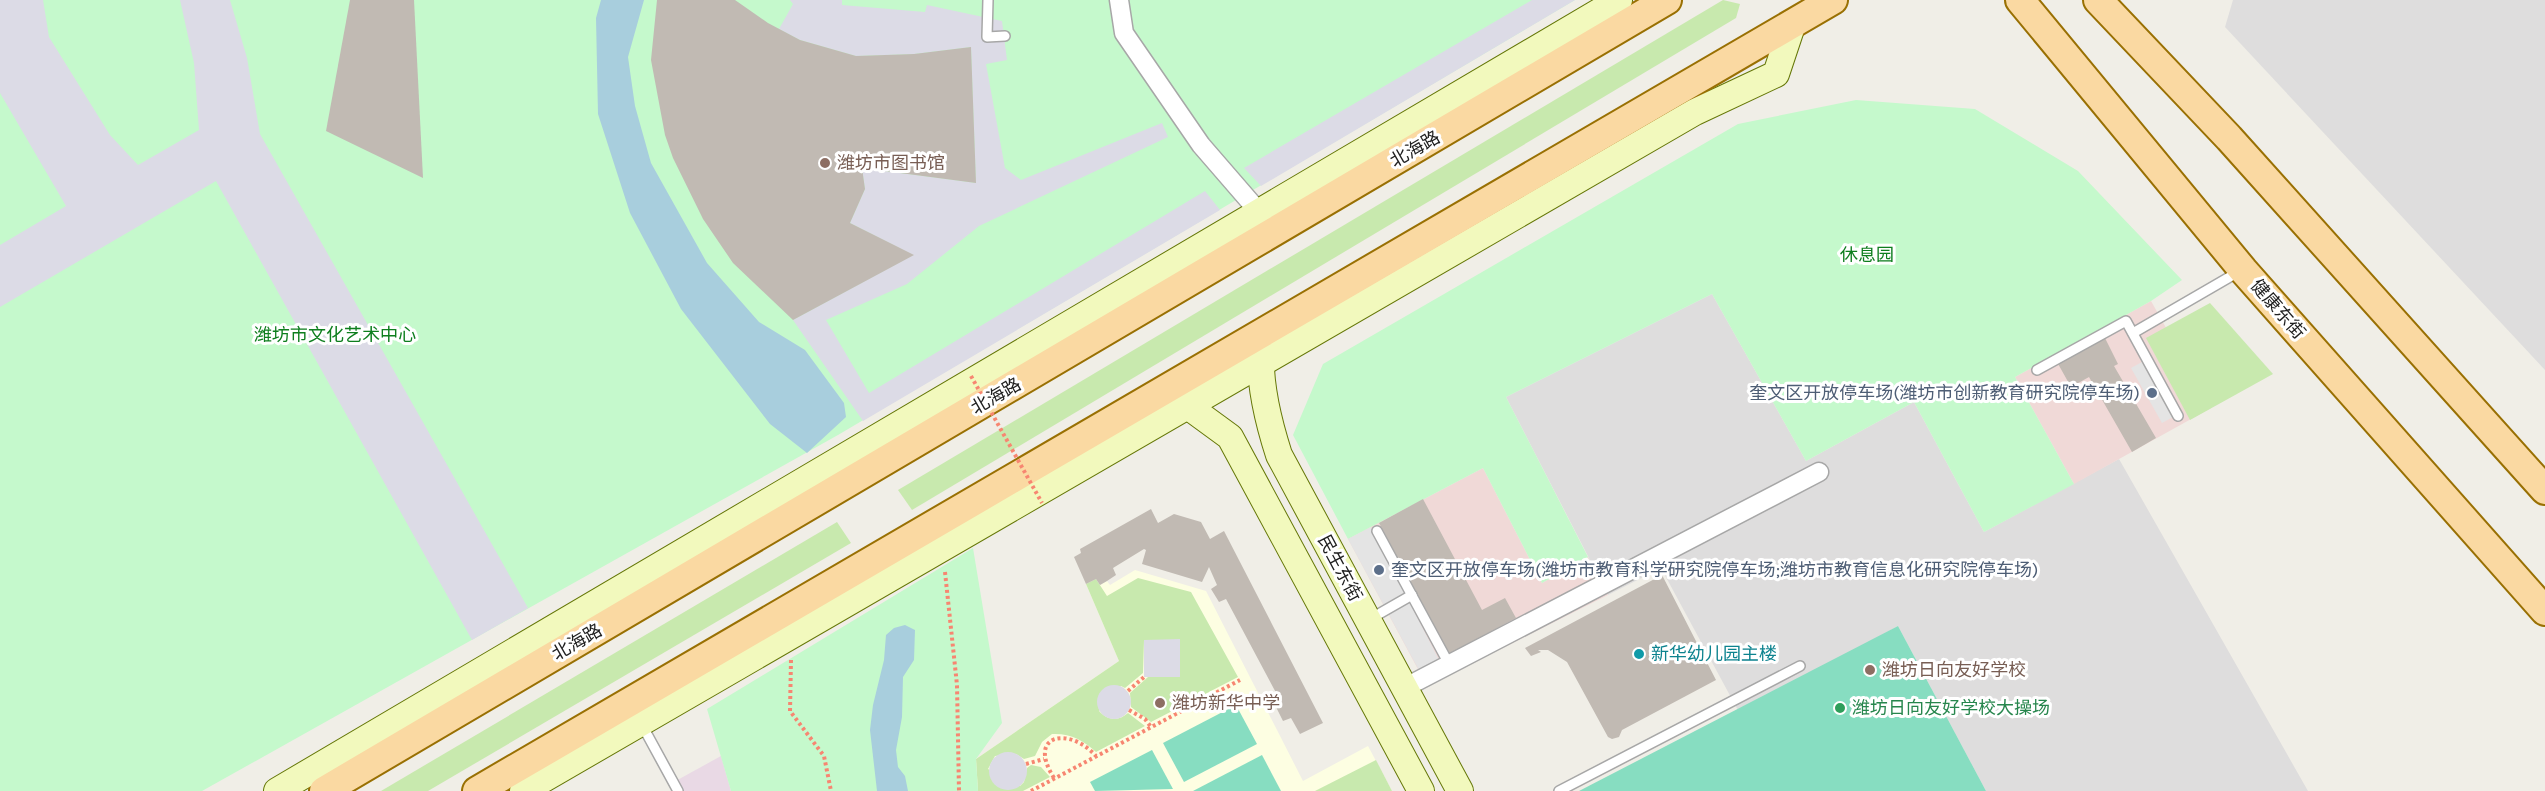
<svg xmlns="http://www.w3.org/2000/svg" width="2545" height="791" viewBox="0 0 2545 791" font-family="Karla,'Noto Sans SC',sans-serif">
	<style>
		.residential { fill: #dedddd }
		.commercial { fill: #f0d9d7 }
		.industrial { fill: #e9d9e5 }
		.education { fill: #fdfee2 }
		.grass { fill: #c8e9ae }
		.park { fill: #c5f9cc }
		.pitch { fill: #87ddc1 }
		.parking { fill: #e4e4e4 }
		.plaza { fill: #dcdbe6 }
		.water { fill: #a8cedd }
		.building { fill: #c1bab3 }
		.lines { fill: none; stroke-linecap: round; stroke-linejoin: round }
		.lane-casing { stroke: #a7a7a7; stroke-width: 12 }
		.street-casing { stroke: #a7a7a7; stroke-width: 21 }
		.secondary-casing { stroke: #657707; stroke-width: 28 }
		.primary-casing { stroke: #997003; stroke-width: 32 }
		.path { stroke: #f78671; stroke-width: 4; stroke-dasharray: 3 3; stroke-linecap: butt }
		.lane { stroke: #fff; stroke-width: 9 }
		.street { stroke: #fff; stroke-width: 18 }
		.secondary { stroke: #f2f9bd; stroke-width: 26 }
		.primary { stroke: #fad9a2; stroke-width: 28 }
		.path-bridge { stroke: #f78671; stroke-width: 4; stroke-dasharray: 3 3; stroke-linecap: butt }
		.education-dot { fill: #8d6e63; stroke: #fff; stroke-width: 2 }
		.service-dot { fill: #5c6f8a; stroke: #fff; stroke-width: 2 }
		.culture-dot { fill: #0f9aa8; stroke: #fff; stroke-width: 2 }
		.leisure-dot { fill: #2e9e5b; stroke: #fff; stroke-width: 2 }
		.labels { text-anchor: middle; stroke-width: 6; stroke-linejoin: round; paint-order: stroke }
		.street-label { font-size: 18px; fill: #202020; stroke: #fff }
		.education-label { font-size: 18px; fill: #785e54; stroke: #fff; text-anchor: start }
		.park-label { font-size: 18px; fill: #0e7e1e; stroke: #fff }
		.service-label { font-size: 18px; fill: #4e5e75; stroke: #fff; text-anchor: end }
		.culture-label { font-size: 18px; fill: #0d838f; stroke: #fff; text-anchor: start }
		.leisure-label { font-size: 18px; fill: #27864d; stroke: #fff; text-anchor: start }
	</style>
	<rect width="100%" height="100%" fill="#f0eee7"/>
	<g class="residential">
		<path d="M2233,0h312v370l-320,-343z"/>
		<path d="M1712,294l94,167 108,-59 70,130 135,-73 189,332h-322l-88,-165 -158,88 -79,-146 -53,27 -102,-198z"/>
	</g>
	<g class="commercial">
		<path d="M2151,301l60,107 -137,76 -59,-107z"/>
		<path d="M1483,468l59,115 46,-26 20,38 -181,91 -79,-147z"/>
	</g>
	<path class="industrial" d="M721,756l10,35h-55l-4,-8z"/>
	<path class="education" d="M1135,570l71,21 97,190 65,-35 24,45h-414l-2,-32 143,-98 -33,-77 14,1 7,-4 3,4z"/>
	<g class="grass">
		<path d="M1723,0l17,4 -4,14 -824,492 -14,-20z"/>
		<path d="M2210,303l63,71 -83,46 -44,-82z"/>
		<path d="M837,522l14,21 -423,248h-47z"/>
		<path d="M1138,578l53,14 47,85 -87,45 -20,-15 -1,-14 18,-16h32l-36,-37 -1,33 -18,15 -4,-2 -22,25c8,9 19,11 29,2l17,13 -49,26c-13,-12 -26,-19 -44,-18l-10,8 -7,14 -11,3 -8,-5 -21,2 -7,13 32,17 4,-4 3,-14 4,-3 10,2 9,10 -27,14h-45l-2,-32 143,-98 -33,-77 10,-5 11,17z"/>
		<path d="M1376,760l16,31h-77z"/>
	</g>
	<g class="park">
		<path d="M0,0h1575l-737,435 -636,356h-202z"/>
		<path d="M1856,100l119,9 103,62 104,109 -31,21 -136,76 59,107 -90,48 -70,-130 -108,59 -94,-167 -206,103 82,160 -46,26 -59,-115 -135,71 -55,-104 30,-71 415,-240z"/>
		<path d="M973,548l29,175 -26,36 2,32h-247l-24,-82z"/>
	</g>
	<g class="pitch">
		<path d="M1898,626l88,165h-407z"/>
		<path d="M1236,705l21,39 -73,38 -21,-39z"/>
		<path d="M1152,750l21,39 -78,2 -5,-9z"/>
		<path d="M1262,755l19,36h-88z"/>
	</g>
	<g class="parking">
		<path d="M2142,362l31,55 -11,6 -31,-55z"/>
		<path d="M1371,527l69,135 -19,12 -73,-135z"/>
	</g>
	<g class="plaza">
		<path d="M0,0h43l6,37 61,98 28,30 61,-35 -5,-67 -14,-63h50l17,58 13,76 268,474 -56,32 -256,-459 -216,126v-62l66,-39 -66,-113z"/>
		<path d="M790,0h52v5l83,7 2,-7 75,16 5,39 -21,4 19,104 16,12 141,-57 6,14 -189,89 -72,58 -81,36 43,73 336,-202 15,19 -357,211 -70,-101 120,-65 -63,-32 15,-34 -3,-21 114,15 -5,-136 -57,7 -58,2 -56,-16 -21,-11 14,-25z"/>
		<path d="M1532,0h43l-314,186 -17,-18z"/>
		<path d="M1180,639v38h-36v-37z"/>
		<circle cx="1114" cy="702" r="17"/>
		<circle cx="1008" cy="771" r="19"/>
	</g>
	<g class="water">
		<path d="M601,0h43l-16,57 7,49 16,57 56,100 52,59 46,28 39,53 2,14 -39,36 -37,-29 -89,-115 -51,-96 -32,-99 -2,-96z"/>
		<path d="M905,625l10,5 -1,30 -11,17 -1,40 -6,33 2,17 7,9 3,15h-31l-7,-61 3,-25 11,-45 2,-25 8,-7z"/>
	</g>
	<g class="building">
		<path d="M350,0h64l9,178 -97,-47z"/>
		<path d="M657,0h78l33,23 32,17 56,16 58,-2 57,-7 5,136 -114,-15 3,21 -15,34 64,32 -121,65 -60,-57 -30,-44 -30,-61 -8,-23 -14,-75z"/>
		<path d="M2104,336l14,28 -4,2 42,72 -24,14 -43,-75 -18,10 -14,-25z"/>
		<path d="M1423,499l59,111 23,-12 11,20 -67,36 -70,-131z"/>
		<path d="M1151,509l7,14 16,-9 27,8 9,17 14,-8 99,192 -23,11 -9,-16 -8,3 -7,-14 6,-3 -56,-105 -7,3 -8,-13 6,-4 -8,-18 -7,15 -60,-18 4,-14 -2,-1 -31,19 3,7 -9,6 -7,4 -4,-6 -10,5 -12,-27 7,-4 -1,-4z"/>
		<path d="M1662,575l54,105 -94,50 -3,7 -7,2 -4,-2 -41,-75 -19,-12h-10l3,2 -10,4 -6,-8z"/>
	</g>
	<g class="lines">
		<g class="lane-casing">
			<g id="lane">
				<path d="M988,0l-1,37 18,-1"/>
				<path d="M2133,333l107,-62"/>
				<path d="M2037,370l89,-49 52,95"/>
				<path d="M1377,531l72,133"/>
				<path d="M1370,619l42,-24"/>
				<path d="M642,725l36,66"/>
				<path d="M1559,791l241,-125"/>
			</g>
		</g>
		<g class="street-casing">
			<g id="street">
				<path d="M1119,0l5,33 77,112 58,67"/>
				<path d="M1404,688l415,-216"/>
			</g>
		</g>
		<g class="secondary-casing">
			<g id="secondary">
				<path d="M1261,350c-2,35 7,71 18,105l181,336"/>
				<path d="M1175,400l14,7 41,30 191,354"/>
				<path d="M277,791l1342,-791"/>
				<path d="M523,791l1172,-679 81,-38 17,-51"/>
			</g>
		</g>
		<g class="primary-casing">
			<g id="primary">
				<path d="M2020,0l223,270 302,341"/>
				<path d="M2098,0l131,138 316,352"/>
				<path d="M324,791l1343,-791"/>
				<path d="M477,791l1356,-791"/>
			</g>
		</g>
		<g class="path">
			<path d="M945,572l12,113 2,106"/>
			<path d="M791,660l-1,51 34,45 7,35"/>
			<path d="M1128,691l16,-14"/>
			<path d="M1129,710l16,9 6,8"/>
			<path d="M1026,764l18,-5"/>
			<path d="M1054,778c-28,-44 15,-52 42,-22"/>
			<path d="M1031,791l209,-111"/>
		</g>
		<use href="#lane" class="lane"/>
		<use href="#street" class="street"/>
		<use href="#secondary" class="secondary"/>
		<use href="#primary" class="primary"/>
		<path class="path-bridge" d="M971,376l71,127"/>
	</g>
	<g class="education-dot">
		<circle cx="825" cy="163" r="6"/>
		<circle cx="1870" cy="670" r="6"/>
		<circle cx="1160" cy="703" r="6"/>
	</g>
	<g class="service-dot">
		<circle cx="2152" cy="393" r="6"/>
		<circle cx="1379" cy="570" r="6"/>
	</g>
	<circle class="culture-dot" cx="1639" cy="654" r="6"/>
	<circle class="leisure-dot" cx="1840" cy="708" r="6"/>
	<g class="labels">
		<g class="street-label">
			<text transform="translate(1415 149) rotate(-30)" y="6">北海路</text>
			<text transform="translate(2278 309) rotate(49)" y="6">健康东街</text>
			<text transform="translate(996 396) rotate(-30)" y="6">北海路</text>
			<text transform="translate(1340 568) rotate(62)" y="6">民生东街</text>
			<text transform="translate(577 642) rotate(-30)" y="6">北海路</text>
		</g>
		<g class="education-label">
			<text x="837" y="169">潍坊市图书馆</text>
			<text x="1882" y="676">潍坊日向友好学校</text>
			<text x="1172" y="709">潍坊新华中学</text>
		</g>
		<g class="park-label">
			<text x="1867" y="261">休息园</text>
			<text x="335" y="341">潍坊市文化艺术中心</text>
		</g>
		<g class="service-label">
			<text x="2140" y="399">奎文区开放停车场(潍坊市创新教育研究院停车场)</text>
			<text x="1391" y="576" text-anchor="start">奎文区开放停车场(潍坊市教育科学研究院停车场;潍坊市教育信息化研究院停车场)</text>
		</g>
		<g class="culture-label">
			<text x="1651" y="660">新华幼儿园主楼</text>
		</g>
		<g class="leisure-label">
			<text x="1852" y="714">潍坊日向友好学校大操场</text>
		</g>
	</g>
</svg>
